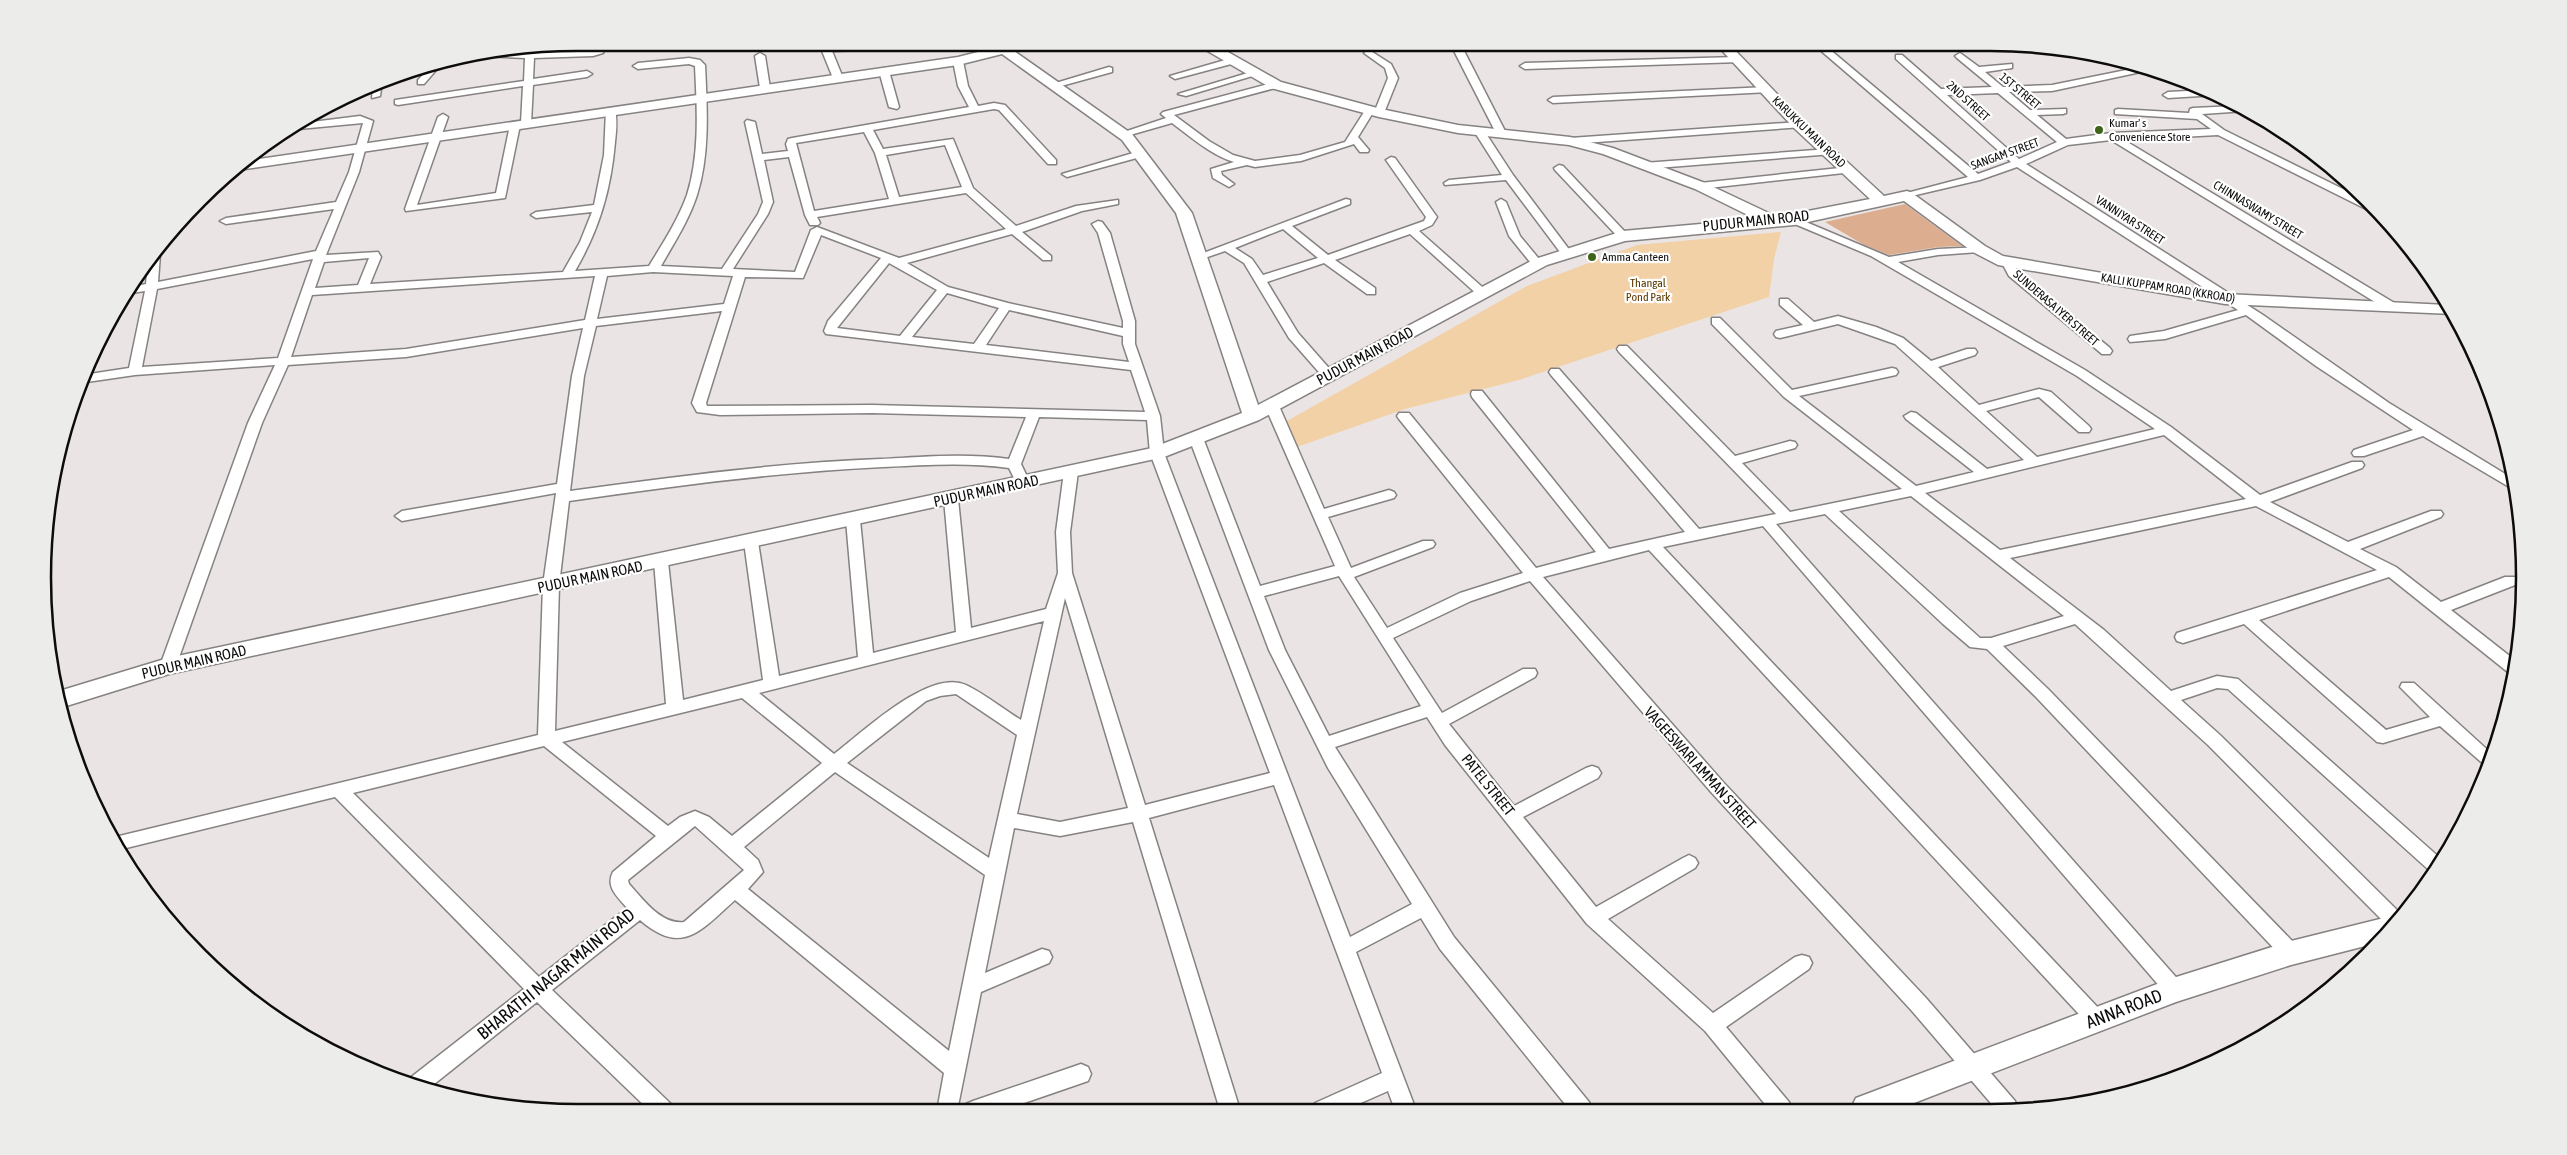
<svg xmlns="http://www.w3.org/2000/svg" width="2567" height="1155" viewBox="0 0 2567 1155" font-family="'Asap Condensed',sans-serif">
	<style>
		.green { fill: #f3d1a6 }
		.building { fill: #ddad8f }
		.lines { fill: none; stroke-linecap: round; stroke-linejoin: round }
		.street-casing { stroke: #868281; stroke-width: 3 }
		.secondary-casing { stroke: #868281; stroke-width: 3 }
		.street { fill: #fff; fill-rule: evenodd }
		.secondary { fill: #fff; fill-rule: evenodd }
		.poi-dot { fill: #40631a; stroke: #fff; stroke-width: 2 }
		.labels { text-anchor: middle; stroke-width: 4.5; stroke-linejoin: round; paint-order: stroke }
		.far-street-label { font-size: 12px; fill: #0d0c0b; stroke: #fff }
		.far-poi-label { font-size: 12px; fill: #0d0c0b; stroke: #fff; text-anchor: start }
		.far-park-label { font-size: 12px; fill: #5a3800; stroke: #fff }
		.street-label { font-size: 15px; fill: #0d0c0b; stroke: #fff }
		.near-street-label { font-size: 18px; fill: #0d0c0b; stroke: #fff }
		.rim { fill: none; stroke: #0d0c0b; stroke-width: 2.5 }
	</style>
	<rect width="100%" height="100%" fill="#eae5e4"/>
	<path class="green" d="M1781,232l-7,27 -5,38 -250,83 -114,29 -108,38 -12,-25 242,-136 110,-41z"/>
	<path class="building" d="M1905,204l57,42 -24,1 -49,8 -25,-10 -39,-23z"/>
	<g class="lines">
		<g class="street-casing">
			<g id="street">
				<path d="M598,43h10l-5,10 -10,3 -59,2 -1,21 54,-8 5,3 -5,3 -54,8 -2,38 -5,3 -4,-2 -3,6 -14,68 -99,13 -1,-2 33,-92 5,-3 5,3 -31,88 79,-12 13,-63 4,-8 8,1 2,-37 -125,19 -3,-1v-4l129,-19 1,-23 -61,-3 21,-3 108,-2 3,-1z"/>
				<path d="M929,43l12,2 -5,3 -104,3 11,27 -5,3 -5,-3 -11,-27 8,-6z"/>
				<path d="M980,43h12l17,7 -8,2z"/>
				<path d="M1208,43h26c-7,5 -23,7 -30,2z"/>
				<path d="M1450,43h10l46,90 -1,2 -9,-2z"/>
				<path d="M1812,43h10l156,131 33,-12 -115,-103v-4h6l39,34 51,-2 -35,-29 -2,-2 5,-3 19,14 33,-3v4l-27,4 18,15 49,-2 89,-18 9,3 -98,21 -43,1 21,18 36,-1v4l-3,1 -26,1 29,24 45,-6 100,-4 -14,-10 -82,-5v-4l3,-1 71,4 1,-4 3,-1 44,-2 9,5 -44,3 22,16 147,73 9,11 -6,-1 -156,-78 -94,5 272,164v6h-8l-277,-170 -43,5 -42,19 237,151 126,88 126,77 1,11 -93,-55 -59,20h-10l-2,-3 2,-3 59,-20 -97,-64 -70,-51 -81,24 -35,3 -2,-3 2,-3 34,-5 74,-21 -221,-143 -37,13 -77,18v-4l65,-17zM1998,93l59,49 -38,17 -72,-64z"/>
				<path d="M1963,43l39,1 -36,3 -3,-1z"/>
				<path d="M1369,50l22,14 7,14 -14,35 -5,3 -5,-3 14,-35 -3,-10 -21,-15z"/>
				<path d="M760,53l5,3 5,32 -5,3 -5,-3 -5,-32z"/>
				<path d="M1737,57l5,3 -2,2 -215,7 -5,-3 5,-3z"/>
				<path d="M689,58l11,2 5,5c2,42 5,89 -8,130 -8,25 -23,48 -36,71l61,3 36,-55 5,-12 -18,-80 2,-2 8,2 7,32 26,-3 -2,-7 2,-5 4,-1 177,-31 -11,-21 -5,-25 5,-3 5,3 5,25 10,20 16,-3 11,2 51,55v4h-8l-49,-54 -5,-1 -121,21 10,19 70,-10 20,49 43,38 60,-20 42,-6v4l-36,7 -60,21 29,24v4h-8l-31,-26 -105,29 41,24 60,16 115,25v-7l-25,-88 -6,-9 6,-3 4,1 8,11 25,88v23l25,72 4,37 186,484 62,-33 -84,-136 -59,-118 -80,-212 2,-3h10l2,3 57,148 75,-20 -70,-160 2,-3 5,-1 7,4 45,103 65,-19 5,2 2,3 -2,3 -66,19 23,51 72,-27h10l2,3 -2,3 -79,30 33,51 73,-35 63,-20 -124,-154 -2,-3 2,-3h10l127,155 60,-16 -124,-155 -1,-3 1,-3h10l127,158 76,-17 -134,-157 -2,-3 2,-3h8l140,160 77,-15 -157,-162 -2,-3 2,-3h8l108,110 55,-15 5,1 2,3 -2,3 -53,15 48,49 112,-23 -118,-92 -72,-73v-6h8l72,72 100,-22 4,1 2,3 -2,3 -97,21 117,90 58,-14 -68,-53 -2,-3 7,-4 5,1 71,56 37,-9 -129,-116 -57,-20 -58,14 -4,-1 -2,-3 2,-3 27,-6 -23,-20v-6h8l26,23 24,-6 38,11 27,11 28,23 36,-12h8l2,3 -2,3 -37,12 41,38 60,-16 12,3 38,34 2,3 -2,3h-10l-40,-35 -53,14 51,46 118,-28 -78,-53 -206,-120 -81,-34v-4l4,-1 95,40 49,-8 45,-2v4l-4,1 -41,3 -40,7 187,108 86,57 89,68 92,-33h10l2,3 -2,3 -92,34 78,40 83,-31h10l2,3 -2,3 -81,32 36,18 45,35 64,-25h10l3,4 -3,4 -64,25 65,51 -1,14 -6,-2 -120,-96 -130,43 127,110 44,-13 -30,-30 2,-4h12l78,71 -4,14 -48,-42 -57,17 -6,-1 -133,-118 -61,19 -6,-2 -2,-4 2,-4 200,-63 -121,-64 -246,52 94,72 67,61 46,-15 21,3 202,179 -8,14 -2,-1 -202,-182 -11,-1 -36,12 39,35 182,180 -13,12 -181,-182 -133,-121 -72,22 45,43 250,258 3,6 -3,6 -7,2 -7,-2 -248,-262 -49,-48 -17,-2 -27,-23 -118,-110 -49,10 406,460 3,6 -3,6 -7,3 -7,-3 -405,-470 -100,21 440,466 3,6 -3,6 -7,3 -7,-3 -440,-475 -106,27 180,205 203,216 89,103 3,7h-23l-83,-97 -201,-219 -181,-211 -59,20 -78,37 49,75 81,-44h12l2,4 -2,4 -86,47 65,82 72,-38 6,-2 6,2 3,5 -3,5 -75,39 73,90 87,-49 6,-3 6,3 3,5 -3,5 -87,51 105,94 82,-56 7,-2 7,2 3,6 -3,6 -83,58 63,75 3,7h-23l-64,-78 -118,-107 -142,-179 -18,-28 -92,30 119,190 135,165 3,7h-23l-129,-160 -19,-31 -65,34 60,158h-21l-7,-19 -43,19h-33l3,-7 67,-30 -108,-288 -125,33 91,292h-20l-87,-288 -73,14 -46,-8 -29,145 57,-24 7,2 3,6 -3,6 -68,29 -24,119h-20l7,-38 -209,-173c-34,30 -52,57 -95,20l-88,70 120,115 3,7h-24l-114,-110 -109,87 -20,-7 2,-4 114,-89 -189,-192 -217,53 -7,-12 427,-103 5,-150 13,-92 -154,28 -7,-5 7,-5 155,-27 15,-108 11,-48 -177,29 -118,8 -26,58 -86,243 -2,4h-12l-2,-4 88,-243 27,-58 -140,10 -55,8 3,-8 46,-7 16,-77 -20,3 6,-7 15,-3 2,-21 8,-12 4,3 -2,28 158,-31 18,-42 -108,15 -6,-3 6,-3 110,-16 13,-30 14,-49 -75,7 8,-6 64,-8 13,5 -14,51 -33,83 52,-3 3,5 -11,27 193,-12 17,-30 12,-30 -56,6 -5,-3 5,-3 58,-7 10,-50 2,-45 8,-2c4,9 2,24 1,34 -4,48 -16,88 -40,129l74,-5c14,-23 29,-46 38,-71 13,-41 10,-87 8,-129l-6,-2 -51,5 -5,-3 5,-3zM864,132l11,21 14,46 -75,12 -18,-68zM945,145l17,42 -63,10 -13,-42zM789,157l16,58 5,10h8l2,-2 -3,-6 149,-24 40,36 -107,29 -82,-31 -6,3 -16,42 -62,-3 35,-55 5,-12 -9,-42zM821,235l60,23 -53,63 -4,10 2,3 305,36 14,42 -273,-7 -165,1 -1,-3 39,-126 58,1zM369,258l-11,27 -43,3 9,-26zM313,259l-35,99 -136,9 15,-78zM889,263l48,27 -37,46 -63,-8zM653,272l80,4 -9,28 -127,15 10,-43zM595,276l-10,44 -179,29 -115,8 21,-62zM947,293l52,15 -25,36 -62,-7zM1009,310l114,26v8l6,18 -143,-17zM722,311l-30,92 5,9 23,3 152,-2 154,4 -17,42c-43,-6 -86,-2 -129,0 -104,4 -207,18 -310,32l14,-115 12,-50zM1039,417l108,3 3,33 120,320 -125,32 -73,-232 -2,-41 8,-60 -7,-4 -7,4 -8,60 2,41 -12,36 -75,19 -13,-129 -7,-5 -7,5 12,133 -83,21 -13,-133 -7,-5 -7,5 12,137 -79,19 -21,-134 -7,-5 -7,5 19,138 -80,20 -15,-138 -7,-5 -7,5 12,142 -111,27 4,-146 10,-84c105,-15 209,-29 314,-34 43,-2 84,-5 126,1l9,18 5,1 7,-4 -9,-19zM2164,435l82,64 -246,51 -75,-57zM1911,496l153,120 -73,22h-11l-141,-127zM1339,576l82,130 -92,30 -44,-86 -21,-54zM1065,598l63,210 -68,14 -43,-8zM1044,621l-23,99c-18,-11 -36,-26 -55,-35 -37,-17 -104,48 -132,69l-75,-61zM956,694l61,41 -28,123 -142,-95 79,-62 14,-5zM742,698l80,65 -90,73 -23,-19 -14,-6 -15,6 -12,9 -106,-84zM544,746l112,90 -43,36c-8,15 5,25 14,36l-88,69 -186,-184zM835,772l150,103 -36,176 -201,-162 15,-17 -5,-12 -14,-13zM695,826l49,44 -60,52c-23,3 -41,-23 -55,-38l-1,-4z"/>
				<path d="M1232,58l3,1v4l-60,16 -5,-3z"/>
				<path d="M444,61l-20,23h-6v-4l16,-17z"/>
				<path d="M1109,67l3,1v4l-58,16 -5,-3z"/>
				<path d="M884,68l5,3 10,36 -2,2 -8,-2 -10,-36z"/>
				<path d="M1251,72l8,2 -73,22 -8,-2z"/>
				<path d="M382,82l-2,14 -8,2 1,-12z"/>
				<path d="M1276,82l5,3 -2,2 -105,28 35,26 24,14 22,6 45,-6 45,-13 21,-33 3,-1 5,3 -16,26 11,13 -1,2h-8l-6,-8 -53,17 -46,6 -8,-2 -26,6 1,4 12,9 -5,3 -16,-9 -2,-9 23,-7c-23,-7 -43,-25 -62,-39l-49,14 -5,-3 48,-16 -5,-4 2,-2z"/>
				<path d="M1767,87l3,1v4l-217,11 -5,-3 5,-3z"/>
				<path d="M2207,90l9,5 -48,3 -5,-3 5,-3z"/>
				<path d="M1799,122l4,1v4l-233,17 -5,-3 5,-3z"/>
				<path d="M1479,128l4,1 30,46 58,77v4h-8l-57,-76 -61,5 -1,-2 5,-3 53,-5 -28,-44z"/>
				<path d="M1829,149l5,3 -1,2 -189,15 -5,-3 5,-3z"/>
				<path d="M1140,151l5,3 -1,2 -77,21 -5,-3z"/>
				<path d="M1391,157l4,1 42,59 -5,8 -13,6 70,62 -6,4 -4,-1 -69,-62 -75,26 40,28v6h-8l-43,-31 -57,19 31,51 37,42 -1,3h-10l-35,-40 -45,-75 -19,-12 -26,9 -6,-3 153,-58 4,1v4l-58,22 36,29 96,-34 2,-4 -40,-57zM1283,229l35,29 -55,17 -11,-16 -17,-11z"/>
				<path d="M1559,165l4,1 64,68v4h-8l-64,-68 -1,-2z"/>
				<path d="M1849,167l4,1v4l-153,17 -5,-3 5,-3z"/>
				<path d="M1501,199l5,3 14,34 24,29 -2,2h-8l-25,-31 -13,-34z"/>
				<path d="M2008,260l4,1 6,11 92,76 2,3 -2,3h-8l-93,-78 -7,-13z"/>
				<path d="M1081,1064l7,3 3,7 -3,7 -87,30h-38l3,-7 7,-3z"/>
			</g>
		</g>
		<g class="secondary-casing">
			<g id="secondary">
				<path d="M1014,43h17l-1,3 -16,5 118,83 60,79 66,192 277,-146 88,-28 133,-12 -61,-30 -92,-35 -34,-9 -111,-12 -79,-16 -108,-29 -72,-42 -1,-3h14l69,39 100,27 77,16 112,12 43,11 92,35 72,34 93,-18 -76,-71 -79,-85h13l76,79 80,74 23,-5 5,2 73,53 18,10 222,38 222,11 6,9 -228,-10 -227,-39 -25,-13 -69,-51 -110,24 -169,16 -78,24 -288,155 -95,37 -995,217 -109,34 -4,-16 112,-34 984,-210 90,-35 -66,-200 -54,-73 -120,-86 -44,11 -720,105 -5,-1 12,-8 713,-104z"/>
				<path d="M2388,917l9,4 -24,23 -82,21 -115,37 -275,106h-50l5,-10 317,-120 118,-37z"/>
			</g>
		</g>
		<use href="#street" class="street"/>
		<use href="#secondary" class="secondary"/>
	</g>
	<g class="poi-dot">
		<circle cx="2099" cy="130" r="5"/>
		<circle cx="1592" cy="257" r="5"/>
	</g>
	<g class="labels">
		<g class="far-street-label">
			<text transform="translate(2020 91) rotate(40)" y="4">1ST STREET</text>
			<text transform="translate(1968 101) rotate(42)" y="4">2ND STREET</text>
			<text transform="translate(1809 132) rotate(44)" y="4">KARUKKU MAIN ROAD</text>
			<text transform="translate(2005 154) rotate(-20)" y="4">SANGAM STREET</text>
			<text transform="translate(2258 210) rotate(31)" y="4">CHINNASWAMY STREET</text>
			<text transform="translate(2130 220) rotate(33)" y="4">VANNIYAR STREET</text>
			<text transform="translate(2168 288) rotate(9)" y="4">KALLI KUPPAM ROAD (KKROAD)</text>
			<text transform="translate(2056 308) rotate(41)" y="4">SUNDERASA IYER STREET</text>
		</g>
		<g class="far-poi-label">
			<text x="2109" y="127">Kumar' s<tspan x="2109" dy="14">Convenience Store</tspan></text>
			<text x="1602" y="261">Amma Canteen</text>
		</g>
		<g class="far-park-label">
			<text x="1648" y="287">Thangal<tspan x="1648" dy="14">Pond Park</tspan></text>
		</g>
		<g class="street-label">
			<text transform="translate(1756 221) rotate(-6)" y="5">PUDUR MAIN ROAD</text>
			<text transform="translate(1365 356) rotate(-28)" y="5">PUDUR MAIN ROAD</text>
			<text transform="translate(986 491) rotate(-12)" y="5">PUDUR MAIN ROAD</text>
			<text transform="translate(590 577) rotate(-12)" y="5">PUDUR MAIN ROAD</text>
			<text transform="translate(194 662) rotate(-13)" y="5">PUDUR MAIN ROAD</text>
			<text transform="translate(1700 768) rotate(48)" y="5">VAGEESWARI AMMAN STREET</text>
			<text transform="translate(1488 785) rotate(51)" y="5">PATEL STREET</text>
		</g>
		<g class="near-street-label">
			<text transform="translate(556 974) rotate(-39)" y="6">BHARATHI NAGAR MAIN ROAD</text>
			<text transform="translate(2124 1009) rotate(-21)" y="6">ANNA ROAD</text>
		</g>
	</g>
	<path d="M0 0H2567V1155H0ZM577 51H1990A526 526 0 0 1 2516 577V578A526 526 0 0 1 1990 1104H577A526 526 0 0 1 51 578V577A526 526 0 0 1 577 51Z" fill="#ececeb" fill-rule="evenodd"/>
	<path class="rim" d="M577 51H1990A526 526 0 0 1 2516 577V578A526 526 0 0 1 1990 1104H577A526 526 0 0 1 51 578V577A526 526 0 0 1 577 51Z"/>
</svg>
